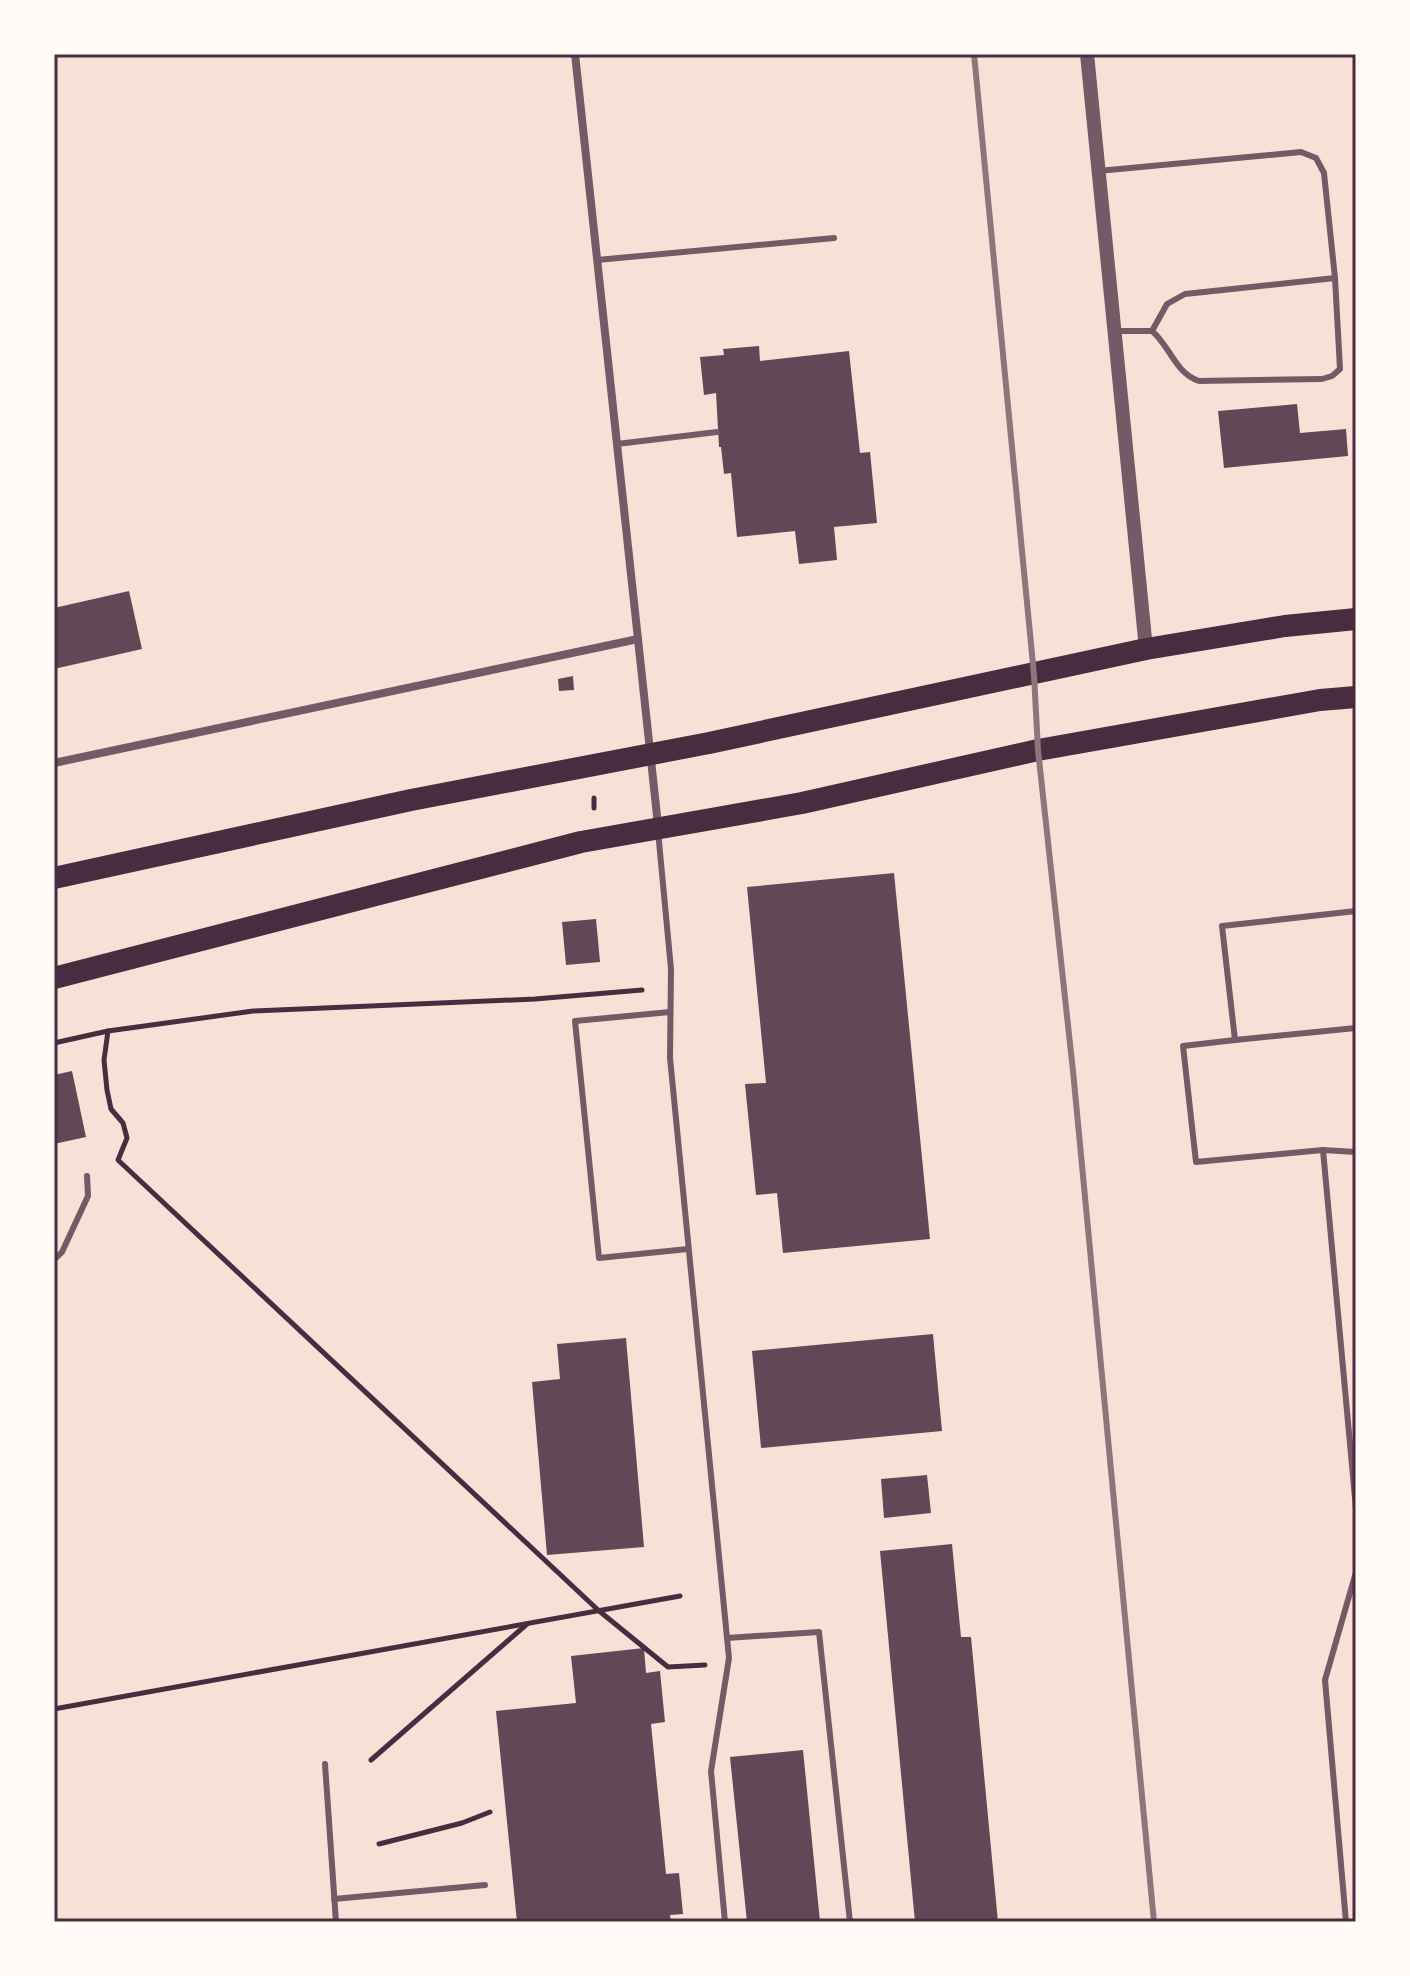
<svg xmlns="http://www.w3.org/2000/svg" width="1410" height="1976" viewBox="0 0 1410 1976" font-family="'Crimson Pro',serif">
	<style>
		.building { fill: #644757 }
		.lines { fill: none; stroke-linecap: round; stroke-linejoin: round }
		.path { stroke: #4a2c40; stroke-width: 5 }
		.service { stroke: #755966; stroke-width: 6 }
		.minor { stroke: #755966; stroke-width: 8 }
		.tertiary { stroke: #755966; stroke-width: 14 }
		.trunk { stroke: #4a2c40; stroke-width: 22 }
		.rail { stroke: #8f747c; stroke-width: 6 }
		.neatline { fill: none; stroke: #4a2c40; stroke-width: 3 }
	</style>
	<rect width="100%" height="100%" fill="#f7e1d7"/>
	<g class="building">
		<path d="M759,346l1,15 89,-10 11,102 10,-1 7,71 -43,4 3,33 -38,4 -4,-33 -58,6 -6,-64 -7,1 -3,-27h-2l-3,-54 -12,2 -4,-38 24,-2 -1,-6z"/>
		<path d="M1297,404l3,29 46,-4 2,27 -124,12 -6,-57z"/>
		<path d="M129,591l13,58 -88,20v-61z"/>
		<path d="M573,676l1,14 -15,1 -1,-12z"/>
		<path d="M894,873l36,366 -147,14 -6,-60 -21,2 -11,-111 21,-1 -19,-196z"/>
		<path d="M596,919l4,43 -34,3 -4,-43z"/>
		<path d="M72,1071l14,66 -32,7v-69z"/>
		<path d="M933,1334l9,97 -181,17 -9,-97z"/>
		<path d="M626,1338l18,209 -97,8 -15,-173 28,-3 -3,-35z"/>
		<path d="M927,1475l4,38 -47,5 -3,-39z"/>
		<path d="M952,1544l9,93h10l27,285h-83l-35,-371z"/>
		<path d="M644,1648l2,25 14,-2 5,51 -14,2 15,150 13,-1 4,41 -13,1 1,7h-154l-21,-211 80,-8 -5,-47z"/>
		<path d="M803,1750l17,172h-73l-17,-165z"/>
	</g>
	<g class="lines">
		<g class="path">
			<path d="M594,798v10"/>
			<path d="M108,1031l-4,29 3,30 4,19 12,14 4,15 -9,22 480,450 70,57 37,-2"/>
			<path d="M54,1043l54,-12 145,-20 282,-12 107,-9"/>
			<path d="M54,1709l626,-113"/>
			<path d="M371,1760l156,-136"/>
			<path d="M379,1844l83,-21 28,-11"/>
		</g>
		<g class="service">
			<path d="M1098,171l203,-19 15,6 8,15 11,105 5,91 -8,7 -10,3 -123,2c-24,-8 -29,-35 -47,-50h-35"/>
			<path d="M597,260l237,-22"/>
			<path d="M1152,331l15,-27 18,-10 150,-16"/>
			<path d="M617,444l100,-12"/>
			<path d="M658,831l13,138 -1,89 59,600 -18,113 14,151"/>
			<path d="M1356,911l-134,15 13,114 121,-12"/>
			<path d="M670,1012l-95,9 24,237 89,-9"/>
			<path d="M1235,1040l-52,6 13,116 127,-12 33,2"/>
			<path d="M1323,1150l33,359"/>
			<path d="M54,1260l8,-8 26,-56 -1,-20"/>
			<path d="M727,1638l92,-6 31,290"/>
			<path d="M325,1764l11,158"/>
			<path d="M334,1899l151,-14"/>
			<path d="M1346,1922l-21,-242 31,-108"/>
		</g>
		<g class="minor">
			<path d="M575,54l83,771"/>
			<path d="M54,763l584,-124"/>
		</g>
		<path class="tertiary" d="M1087,54l59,595"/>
		<g class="trunk">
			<path d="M54,878l357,-78 298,-57 437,-94 139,-23 71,-7"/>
			<path d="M54,978l527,-136 221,-39 236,-53 282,-50 36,-3"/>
		</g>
		<path class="rail" d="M974,54l60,621 4,75 35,321 81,851"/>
	</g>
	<rect width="1410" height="1976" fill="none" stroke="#fffaf5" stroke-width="112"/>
	<rect x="56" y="56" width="1298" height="1864" class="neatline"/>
</svg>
